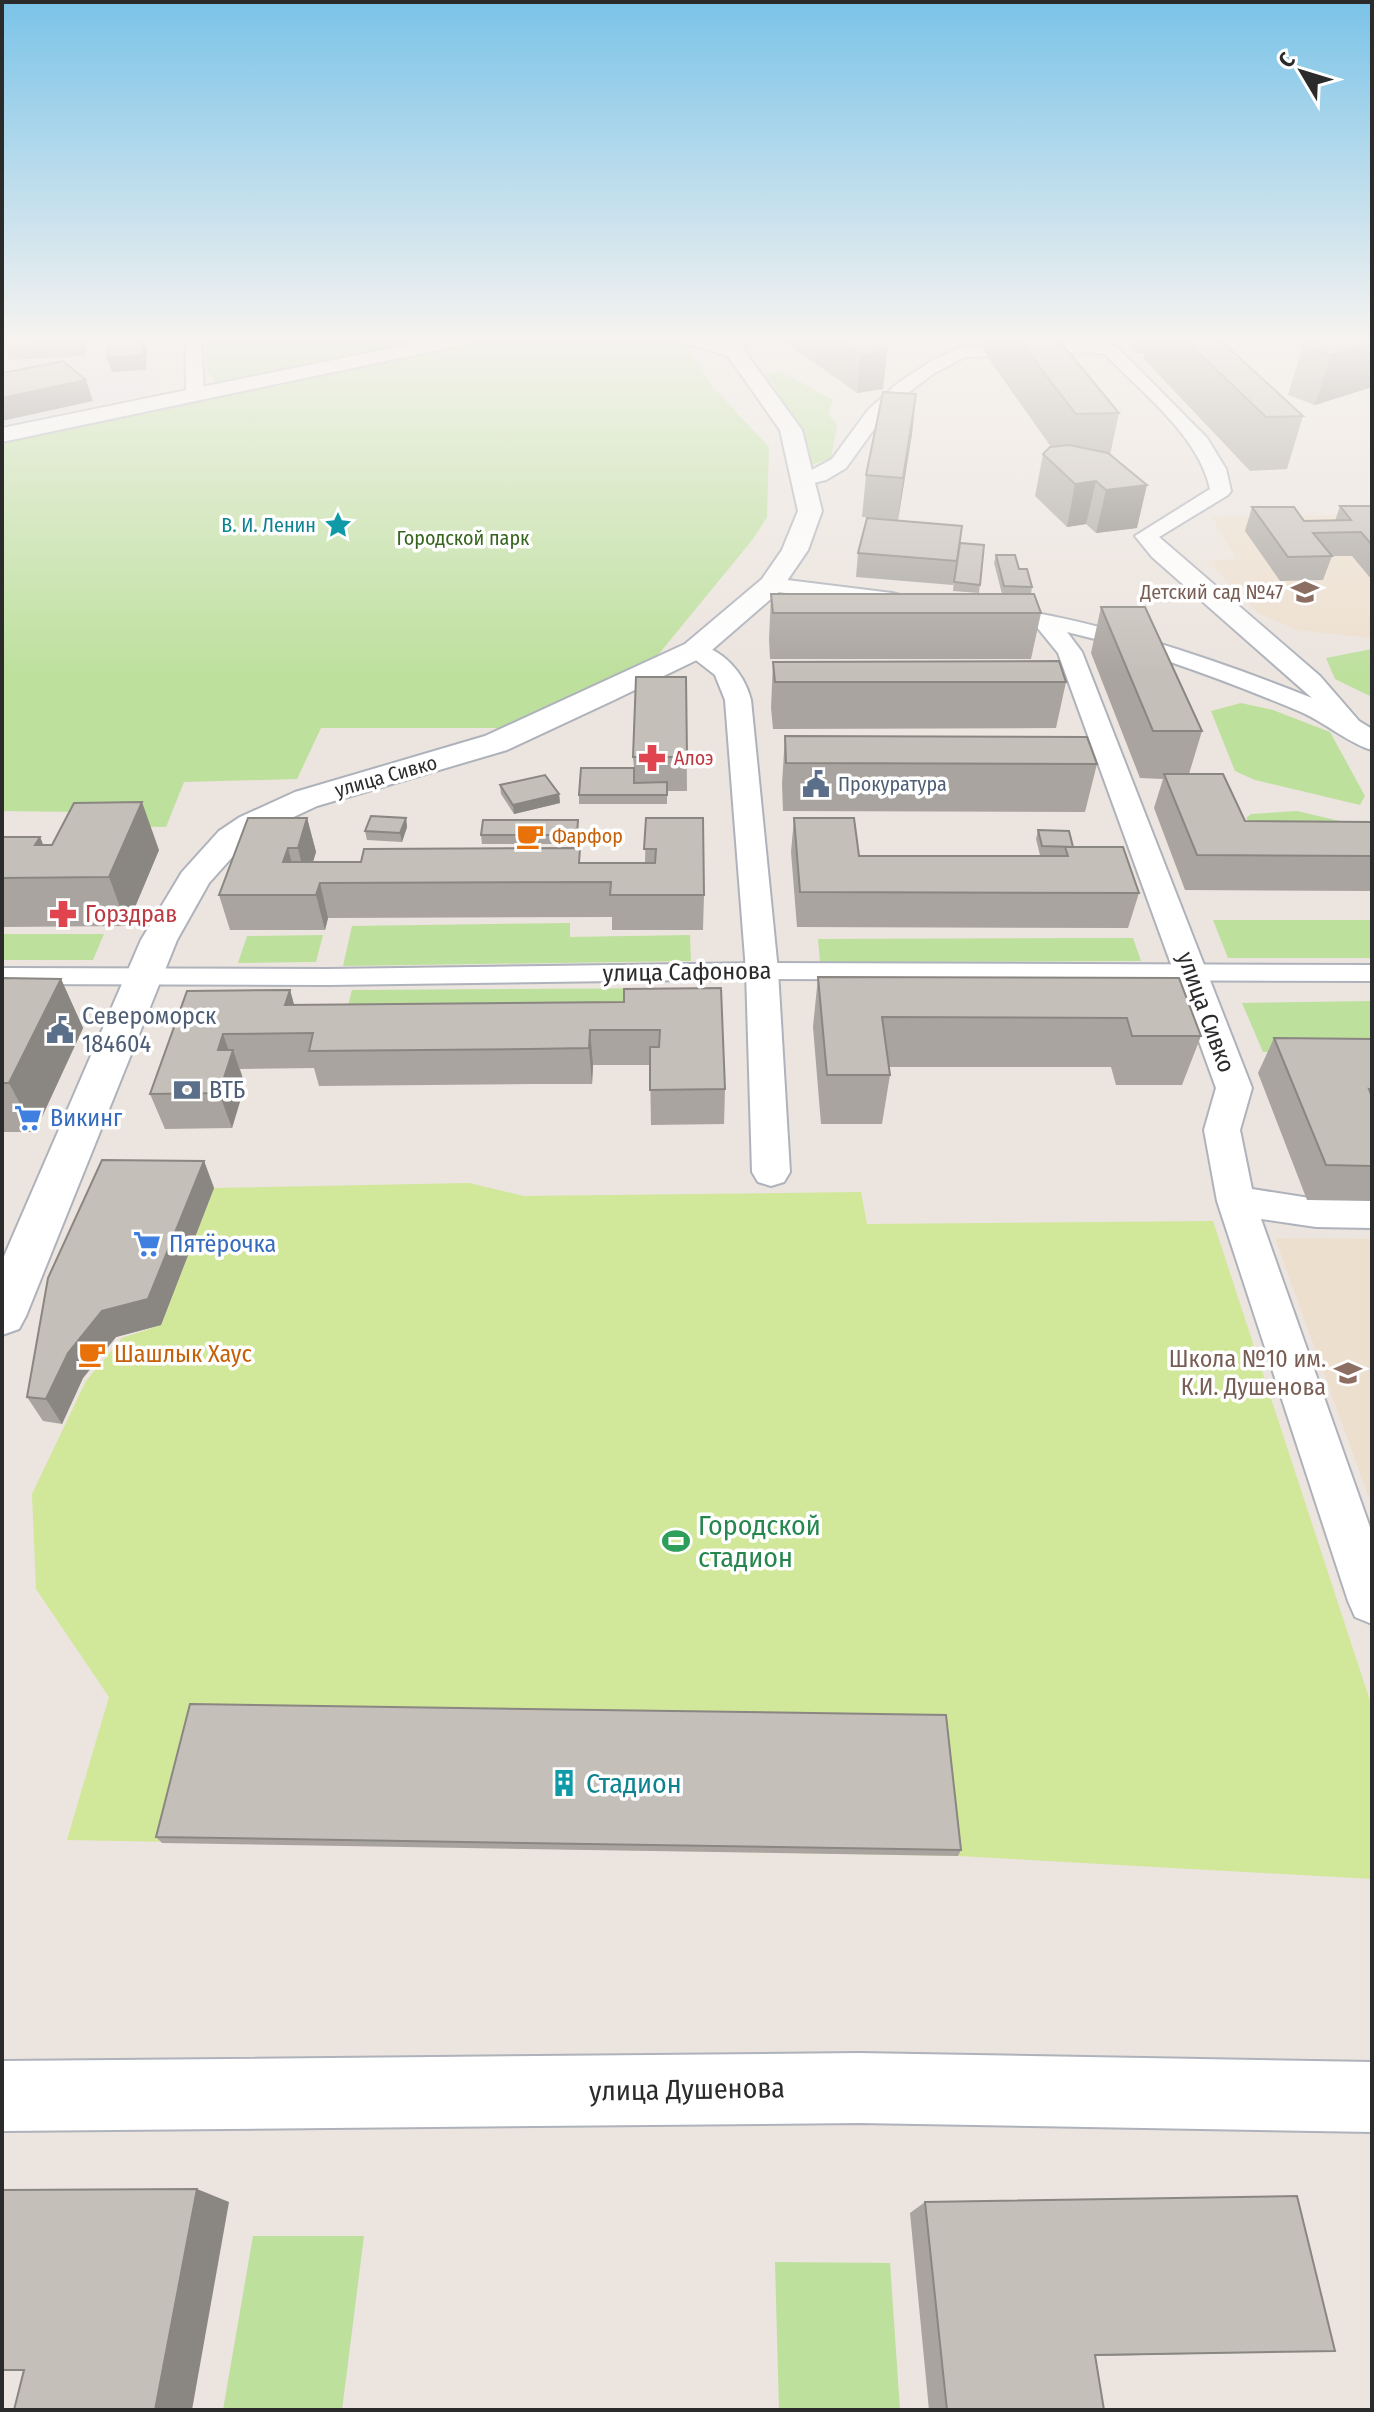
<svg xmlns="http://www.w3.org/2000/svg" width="1374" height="2412" viewBox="0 0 1374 2412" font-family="'Fira Sans Condensed',sans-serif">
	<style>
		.industrial { fill: #dfdee5 }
		.education { fill: #eddfce }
		.green { fill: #bde09d }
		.pitch { fill: #d1e799 }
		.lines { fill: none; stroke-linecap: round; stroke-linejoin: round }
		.pedestrian-casing { stroke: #aeb2bb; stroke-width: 4 }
		.minor-casing { stroke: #aeb2bb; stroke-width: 4 }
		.tertiary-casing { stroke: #aeb2bb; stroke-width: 4 }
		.pedestrian { fill: #fff; fill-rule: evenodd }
		.minor { fill: #fff; fill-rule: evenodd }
		.tertiary { fill: #fff; fill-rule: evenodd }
		.wall { fill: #a9a49f }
		.shaded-wall { fill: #8a8682 }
		.building { fill: #c5bfb9; stroke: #8a8682; stroke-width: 2 }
		.labels { text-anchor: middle; stroke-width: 7; stroke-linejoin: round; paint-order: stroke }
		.far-culture-label { font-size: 20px; fill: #0d838f; stroke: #fff; text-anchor: end }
		.far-park-label { font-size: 20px; fill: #37651e; stroke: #fff }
		.far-education-label { font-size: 20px; fill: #785e54; stroke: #fff; text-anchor: end }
		.far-health-label { font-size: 20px; fill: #be3a42; stroke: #fff; text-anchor: start }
		.far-street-label { font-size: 20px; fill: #2b2b2b; stroke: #fff }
		.far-service-label { font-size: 20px; fill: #4e5e75; stroke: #fff; text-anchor: start }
		.far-food-label { font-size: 20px; fill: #c56008; stroke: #fff; text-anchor: start }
		.health-label { font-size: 24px; fill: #be3a42; stroke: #fff; text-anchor: start }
		.street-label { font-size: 24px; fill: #2b2b2b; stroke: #fff }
		.service-label { font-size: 24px; fill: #4e5e75; stroke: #fff; text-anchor: start }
		.shop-label { font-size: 24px; fill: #366cbe; stroke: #fff; text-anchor: start }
		.food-label { font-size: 24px; fill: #c56008; stroke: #fff; text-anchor: start }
		.education-label { font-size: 24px; fill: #785e54; stroke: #fff; text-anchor: end }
		.near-leisure-label { font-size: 28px; fill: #27864d; stroke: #fff; text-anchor: start }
		.near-culture-label { font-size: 28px; fill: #0d838f; stroke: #fff; text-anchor: start }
		.near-street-label { font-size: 28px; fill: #2b2b2b; stroke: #fff }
	</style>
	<rect width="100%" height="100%" fill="#ece4de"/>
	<path class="industrial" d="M2,338h163l-5,46 -15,10 -143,31z"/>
	<g class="education">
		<path d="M1372,515v123l-75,-8 -39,-17 -50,-52 28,-2 -24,-42z"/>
		<path d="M1275,1238l97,1v267z"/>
	</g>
	<g class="green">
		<path d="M206,338h235l-224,46 -10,-13z"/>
		<path d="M496,338h169l21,6 26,42 57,61 -2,70 -14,22 -95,116 -153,73h-184l-24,51 -113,3 -18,45 -92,-2 5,-13 -77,-1v-370z"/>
		<path d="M782,372l51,28 -5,13 9,12 -6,33 -22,8 -9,-39 -35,-53z"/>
		<path d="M1372,649v48l-37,-18 -9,-21z"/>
		<path d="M1241,703l32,7 57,22 35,64 -5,9 -105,-25 -20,-9 -24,-60z"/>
		<path d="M1297,811l51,12 -96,2 -6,-7 5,-4z"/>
		<path d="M1213,920h159v38h-144z"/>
		<path d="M570,923v14l120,-2 1,26 -348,5 9,-40z"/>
		<path d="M2,934h102l-11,26h-91z"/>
		<path d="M323,935l-7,27 -78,1 9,-27z"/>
		<path d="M1133,938l8,23 -321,1 -2,-23z"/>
		<path d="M697,988l1,30 -354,3 8,-31z"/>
		<path d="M1372,1001v49l-109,2 -21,-49z"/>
		<path d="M253,2236h111l-22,174h-119z"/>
		<path d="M775,2262l115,1 10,147h-121z"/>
	</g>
	<path class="pitch" d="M469,1183l55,13 337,-4 6,32 346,-3 159,486v172l-414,-23 -891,-16 42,-143 -73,-108 -4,-95 54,-113 36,-43 39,-13 53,-137z"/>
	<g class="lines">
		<g class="pedestrian-casing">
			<path id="pedestrian" d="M762,963l610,2v16l-610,-2 -434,6 -326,-1v-16l326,1z"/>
		</g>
		<g class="minor-casing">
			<g id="minor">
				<path d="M185,338h16l3,57 -9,5 -9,-5z"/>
				<path d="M1092,342l24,4 91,92 19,31 5,22 -3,4 -69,42 161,139 39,45 13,8v21c-20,-5 -48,-28 -71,-38 -76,-32 -154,-61 -234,-80l15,20 170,436 -12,42 12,59 64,10 56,1v28l-56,-1 -55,-8 111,314v91l-17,-7 -7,-16 -131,-400 -13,-71 12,-42 -158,-435 -22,-27 -55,-9 -4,-5 4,-5 8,-2c112,16 218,51 323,93l-160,-141 -17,-21 75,-47c-11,-53 -69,-97 -105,-135l-13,-2 -127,5 -32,17 -33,25 -18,19 -36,50 -20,12 -21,5 -10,-6 37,-20 36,-49 30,-27 35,-23 29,-13z"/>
				<path d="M771,578l121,15 8,2 4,5 -4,5 -8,2 -129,-17 -3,-5 3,-5z"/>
				<path d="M695,643c28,7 49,29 56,57l27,271 12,201 -6,10 -13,4 -13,-4 -6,-10 -6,-201 -21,-271 -10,-25 -32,-25 3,-5z"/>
			</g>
		</g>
		<g class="tertiary-casing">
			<g id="tertiary">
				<path d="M440,338h36l-10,6 -464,98v-14z"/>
				<path d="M678,338h29l16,4v-4h18l4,14 57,78 20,81 -14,39 -28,41 -75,65 -93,45 -105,49 -190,56 -53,25 -21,14 -34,38 -32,57 -151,376 -7,13 -17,6v-74l139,-321 41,-68 37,-41 21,-14 55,-25 190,-56 200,-92 77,-65 20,-29 16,-39 -18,-81 -52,-74 -48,-14z"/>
				<path d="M859,2053l513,9v70l-513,-9 -857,8v-70z"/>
			</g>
		</g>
		<use href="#pedestrian" class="pedestrian"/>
		<use href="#minor" class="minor"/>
		<use href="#tertiary" class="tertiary"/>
	</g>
	<g class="wall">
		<path d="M8,338h78l2,5 -4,13 -75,4 -4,-14z"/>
		<path d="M779,338h88l20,13 -4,38 -26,4z"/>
		<path d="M986,338h118v2l-44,2 59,71 -9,42 27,73 -41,5 -10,-9 -19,3 -32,-31 8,-42 8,-7 -67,-95z"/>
		<path d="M1148,338h70l85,78 -16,53 -37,2 -107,-113 1,-5 -6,1 -6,-7 2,-7h13z"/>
		<path d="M1372,338v49l-57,18 -27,-10 15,-50z"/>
		<path d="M916,394l-4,40 -14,86 -36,-3 4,-42z"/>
		<path d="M1340,506h32v74l-20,-24h-20l-9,24 -43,1 -35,-50 7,-24 52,14h31z"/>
		<path d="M984,545l-5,48 -26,-2 1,-12 -1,6 -97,-8 2,-24z"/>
		<path d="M996,555l23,14 13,18 -1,7 10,19 -10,46h-261l-1,-20 2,-45h231l-8,-31z"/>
		<path d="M1101,607l101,124 -13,43 56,47 127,1v69l-187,-1 -31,-82 9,-29 -23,-1 -49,-125z"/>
		<path d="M773,662l293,20 -10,46 -283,1 -2,-21z"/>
		<path d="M686,677l1,114h-20v13h-88v-9l55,-27 -1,-11z"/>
		<path d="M785,736l312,28 -12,48 -302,-1 -1,-27z"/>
		<path d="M500,785l59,9 1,9 -46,11 -13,-20z"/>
		<path d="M307,818l9,34 -3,10 268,1h64l1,-45 58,77 -1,35h-91v-13l-284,1 -3,12h-95l-11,-35z"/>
		<path d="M406,818l1,9 -5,15 -35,-2 -2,-9z"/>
		<path d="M794,818l65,38h204l-23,-1 -4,-16 2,-9 35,17 66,46 -11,35 -331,-1 -6,-75z"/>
		<path d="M578,820l-1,24h-95l-1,-9z"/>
		<path d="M2,837h38l3,8 116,5 -32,76 -125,1z"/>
		<path d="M818,977l361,1 22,58 -19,49h-66l-5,-18h-222l1,8 -8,49h-61l-8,-97z"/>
		<path d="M2,978l59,1 22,49 -48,104h-33z"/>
		<path d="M624,989l101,100 -1,35 -73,1 -1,-60h-57l-1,19h-59l-214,2 -5,-18 -74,1 5,16 -13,43 -67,1 -15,-35 37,-103 103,-1 4,15 330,-3z"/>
		<path d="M1274,1038l98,1v162l-65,-1 -49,-127z"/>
		<path d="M204,1161l10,27 -53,137 -45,12 -33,41 -21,46 -19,-3 -16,-24z"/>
		<path d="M156,1837l805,13 -3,6 -796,-13z"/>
		<path d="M925,2202l410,149 -240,5 9,54h-175l-19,-197z"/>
	</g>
	<g class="shaded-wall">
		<path d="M81,338h5l2,5 -4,13 -4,-14z"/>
		<path d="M143,338h1l3,12 -1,20 -34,2 -5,-14z"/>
		<path d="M1372,342v45l-57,18 16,-50z"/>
		<path d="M887,351l-4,38 -26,4 3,-38z"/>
		<path d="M86,380l7,21 -91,20v-23z"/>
		<path d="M916,394l-4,40 -14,86 5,-42z"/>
		<path d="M1096,481l-10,43 -19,3 8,-43z"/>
		<path d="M1147,485l-10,43 -41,5 10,-43z"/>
		<path d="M559,794l1,9 -46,11 -1,-9z"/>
		<path d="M142,802l17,48 -32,76 -18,-49z"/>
		<path d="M307,818l9,34 -10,31 -8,-35z"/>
		<path d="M406,818l1,9 -5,15 -2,-9z"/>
		<path d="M40,837l17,41 -22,-33z"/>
		<path d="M288,848l9,35 -4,14 -10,-35z"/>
		<path d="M320,883l8,35 -3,12 -9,-35z"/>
		<path d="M61,979l22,49 -48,104 -26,-49z"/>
		<path d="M290,990l10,36 -15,-21z"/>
		<path d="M590,1030l3,35 -1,19 -3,-36z"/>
		<path d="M223,1034l8,23 2,-7 12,35 -13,43 -13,-35 -1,-43z"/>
		<path d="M204,1161l10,27 -53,137 -45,12 -33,41 -21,46 -16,-25 22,-46z"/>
		<path d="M197,2189l32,13 -37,208h-37z"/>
	</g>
	<g class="building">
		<path d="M8,338h73l-1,4 -75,4z"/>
		<path d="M122,338h21l-1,17 -35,3 2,-19z"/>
		<path d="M834,338h33l20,13 -27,4z"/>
		<path d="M1017,338h40l62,75 -43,1z"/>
		<path d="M1183,338h35l85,78 -37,1z"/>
		<path d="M1329,338h43v4l-41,13 -28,-10z"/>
		<path d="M1134,340h13l-1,6 -7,1z"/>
		<path d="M63,361l23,19 -84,18v-25z"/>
		<path d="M883,392l33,2 -13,84 -37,-3z"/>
		<path d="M1069,445l39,8 39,32 -41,5 -10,-9 -21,3 -32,-30 7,-7z"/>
		<path d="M1340,506h32v39l-11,-13 -48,1 19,23 -44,1 -36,-50h42l10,14 47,-1z"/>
		<path d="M867,518l95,8 -5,35 -99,-8z"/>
		<path d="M960,543l24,2 -4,40 -26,-3z"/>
		<path d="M996,555h19l4,14h8l5,18 -28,-1z"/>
		<path d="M771,594h263l7,19h-268z"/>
		<path d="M1101,607h44l57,124h-49z"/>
		<path d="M1059,661l7,21h-291l-2,-20z"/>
		<path d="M636,677h50l1,80h-54z"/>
		<path d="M785,736l302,1 10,27 -311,-1z"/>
		<path d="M581,768h53v15l33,-1v13h-88z"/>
		<path d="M1164,774h59l22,47 127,1v34l-175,-1z"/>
		<path d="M545,775l14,19 -46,11 -13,-20z"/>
		<path d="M142,802l-33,75 -107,1v-41h38l-5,8h17l22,-42z"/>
		<path d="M371,816l35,2 -6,15 -35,-2z"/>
		<path d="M248,818h59l-9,30h-10l-5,14h78l3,-13 216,-1 -1,15h76l1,-14h-12l2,-31h57l1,77h-94l1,-13 -291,1 -4,12h-97z"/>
		<path d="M794,818h60l5,38h209l-3,-9h58l16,46 -339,-1z"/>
		<path d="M483,820h95l-1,15h-96z"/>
		<path d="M1038,830l31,1 4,16 -31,-1z"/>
		<path d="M818,977l361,1 22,58h-69l-5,-18 -245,-1 8,58h-63z"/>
		<path d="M2,978l59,1 -52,104h-7z"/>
		<path d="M721,988l4,101 -75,1v-43h9l1,-17h-70l-1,18 -60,1 -220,2 4,-18 -90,1 -5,16h15l-14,43 -69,1 37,-103 103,-1 -5,15 339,-3v-13z"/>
		<path d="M1274,1038l98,1v51l-3,-1 3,8v69l-46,-1z"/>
		<path d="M102,1160l102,1 -56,138 -46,12 -34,42 -22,46 -19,-2 21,-119z"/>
		<path d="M190,1704l756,11 15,135 -805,-13z"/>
		<path d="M197,2189l-42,221h-141l10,-40h-22v-180z"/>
		<path d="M1297,2196l38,155 -240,4 9,55h-157l-22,-208z"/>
	</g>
	<linearGradient id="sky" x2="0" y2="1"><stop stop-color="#7ac3e8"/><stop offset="0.5" stop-color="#f6f3f0"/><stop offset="1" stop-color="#f6f3f0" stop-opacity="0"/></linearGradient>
	<rect width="1374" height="675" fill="url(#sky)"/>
	<defs>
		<g id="sight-bare" transform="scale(2.16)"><path d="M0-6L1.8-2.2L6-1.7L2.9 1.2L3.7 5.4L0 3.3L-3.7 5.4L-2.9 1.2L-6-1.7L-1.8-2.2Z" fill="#0f9aa8" stroke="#fff" stroke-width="2.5" paint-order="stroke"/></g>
		<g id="school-bare" transform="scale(2.16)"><path d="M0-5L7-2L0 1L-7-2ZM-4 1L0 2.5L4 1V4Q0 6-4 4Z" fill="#8d6e63" stroke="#fff" stroke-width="2.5" paint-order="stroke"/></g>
		<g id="pharmacy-bare" transform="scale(2.16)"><path d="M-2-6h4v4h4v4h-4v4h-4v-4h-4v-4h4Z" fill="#e0444e" stroke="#fff" stroke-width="2.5" paint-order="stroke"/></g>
		<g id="civic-bare" transform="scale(2.16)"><path d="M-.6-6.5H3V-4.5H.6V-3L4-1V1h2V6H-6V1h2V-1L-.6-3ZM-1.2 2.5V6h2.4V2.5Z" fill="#5c6f8a" stroke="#fff" stroke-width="2.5" paint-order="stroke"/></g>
		<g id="cafe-bare" transform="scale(2.16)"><path d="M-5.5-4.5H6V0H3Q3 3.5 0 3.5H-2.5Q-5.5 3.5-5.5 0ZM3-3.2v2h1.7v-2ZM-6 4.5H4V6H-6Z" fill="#e8710a" stroke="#fff" stroke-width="2.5" paint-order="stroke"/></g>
		<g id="bank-bare" transform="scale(2.16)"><path d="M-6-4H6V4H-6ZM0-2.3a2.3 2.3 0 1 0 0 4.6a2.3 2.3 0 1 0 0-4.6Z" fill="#5c6f8a" stroke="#fff" stroke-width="2.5" paint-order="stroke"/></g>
		<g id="supermarket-bare" transform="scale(2.16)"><path d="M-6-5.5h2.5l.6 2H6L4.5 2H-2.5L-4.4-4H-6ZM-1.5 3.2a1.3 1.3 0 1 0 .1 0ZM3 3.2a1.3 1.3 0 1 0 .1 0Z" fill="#3f7fe0" stroke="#fff" stroke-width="2.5" paint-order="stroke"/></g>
		<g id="stadium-bare" transform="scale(2.16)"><path d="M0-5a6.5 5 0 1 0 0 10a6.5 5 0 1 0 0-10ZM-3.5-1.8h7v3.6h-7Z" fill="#2e9e5b" stroke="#fff" stroke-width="2.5" paint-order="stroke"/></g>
		<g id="building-bare" transform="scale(2.16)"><path d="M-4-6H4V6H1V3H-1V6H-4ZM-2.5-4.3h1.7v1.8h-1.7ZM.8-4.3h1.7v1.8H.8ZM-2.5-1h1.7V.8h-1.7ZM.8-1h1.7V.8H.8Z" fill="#0f9aa8" stroke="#fff" stroke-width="2.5" paint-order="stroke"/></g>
	</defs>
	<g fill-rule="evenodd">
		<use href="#sight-bare" x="338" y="525"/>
		<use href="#school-bare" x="1305" y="592"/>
		<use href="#pharmacy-bare" x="652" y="758"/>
		<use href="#civic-bare" x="816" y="784"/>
		<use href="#cafe-bare" x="530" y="836"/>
		<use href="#pharmacy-bare" x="63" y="914"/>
		<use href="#civic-bare" x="60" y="1030"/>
		<use href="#bank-bare" x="187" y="1090"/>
		<use href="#supermarket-bare" x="28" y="1118"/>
		<use href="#supermarket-bare" x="147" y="1244"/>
		<use href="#cafe-bare" x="92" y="1354"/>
		<use href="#school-bare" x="1348" y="1373"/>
		<use href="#stadium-bare" x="676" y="1541"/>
		<use href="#building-bare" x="564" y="1783"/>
	</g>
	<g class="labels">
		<g class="far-culture-label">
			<text x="316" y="532">В. И. Ленин</text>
		</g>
		<g class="far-park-label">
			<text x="463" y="545">Городской парк</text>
		</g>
		<g class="far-education-label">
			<text x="1283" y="599">Детский сад №47</text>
		</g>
		<g class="far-health-label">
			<text x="674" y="765">Алоэ</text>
		</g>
		<g class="far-street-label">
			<text transform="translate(386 776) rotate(-16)" y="7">улица Сивко</text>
		</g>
		<g class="far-service-label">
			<text x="838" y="791">Прокуратура</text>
		</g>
		<g class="far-food-label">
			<text x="552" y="843">Фарфор</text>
		</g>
		<g class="health-label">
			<text x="85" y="922">Горздрав</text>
		</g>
		<g class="street-label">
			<text transform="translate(687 972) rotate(-1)" y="8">улица Сафонова</text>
			<text transform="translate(1206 1012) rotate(70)" y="8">улица Сивко</text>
		</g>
		<g class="service-label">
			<text x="82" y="1024">Североморск<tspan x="82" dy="28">184604</tspan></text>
			<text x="209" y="1098">ВТБ</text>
		</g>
		<g class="shop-label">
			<text x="50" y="1126">Викинг</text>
			<text x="169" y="1252">Пятёрочка</text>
		</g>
		<g class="food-label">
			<text x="114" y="1362">Шашлык Хаус</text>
		</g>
		<g class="education-label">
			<text x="1326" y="1367">Школа №10 им.<tspan x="1326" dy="28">К.И. Душенова</tspan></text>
		</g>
		<g class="near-leisure-label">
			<text x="698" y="1535">Городской<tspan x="698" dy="32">стадион</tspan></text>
		</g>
		<g class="near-culture-label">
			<text x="586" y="1793">Стадион</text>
		</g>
		<g class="near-street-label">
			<text transform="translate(687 2089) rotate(-1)" y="10">улица Душенова</text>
		</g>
	</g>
	<rect width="1374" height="2412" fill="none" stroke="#2b2b2b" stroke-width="8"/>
	<g transform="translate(1302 72) rotate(308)" stroke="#ffffff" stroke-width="6" paint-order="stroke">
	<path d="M0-6L14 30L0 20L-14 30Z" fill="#2b2b2b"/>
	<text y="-12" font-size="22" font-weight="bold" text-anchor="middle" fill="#2b2b2b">С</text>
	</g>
</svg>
